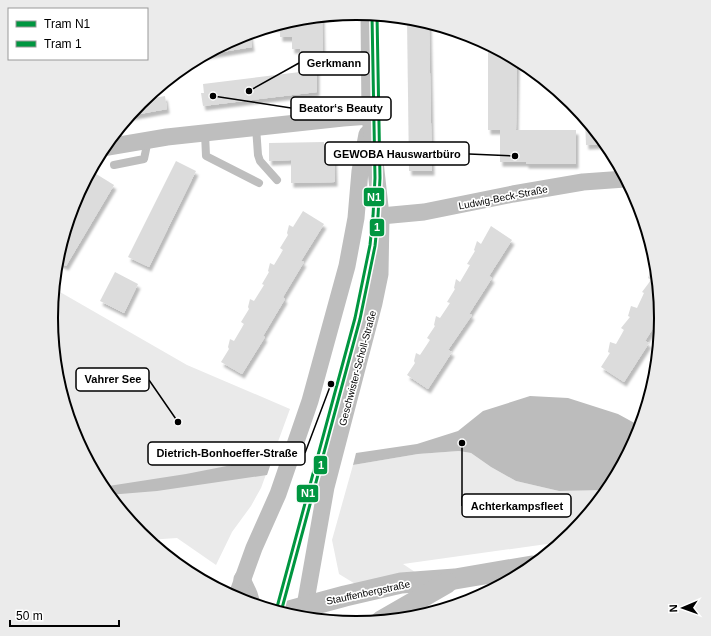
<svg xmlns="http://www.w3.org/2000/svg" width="711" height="636" viewBox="0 0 711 636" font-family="Arial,sans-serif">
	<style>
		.green { fill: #eaeaea }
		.water { fill: #bcbcbc }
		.building { fill: #dcdcdc; filter: url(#shadow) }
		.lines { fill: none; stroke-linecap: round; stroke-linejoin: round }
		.service { stroke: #bebebe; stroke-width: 8 }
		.minor { stroke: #bebebe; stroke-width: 17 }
		.tertiary { stroke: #bebebe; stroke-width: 21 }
		.tram-1-casing { stroke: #fff; stroke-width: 6 }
		.tram-2-casing { stroke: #fff; stroke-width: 6 }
		.tram-1 { stroke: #009640; stroke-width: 3 }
		.tram-2 { stroke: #009640; stroke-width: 3 }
		.labels { text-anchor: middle; stroke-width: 3.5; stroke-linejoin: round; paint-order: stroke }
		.street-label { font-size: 10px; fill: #000; stroke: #fff }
		.rim { fill: none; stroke: #000; stroke-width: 2 }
		.leader { fill: none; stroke: #000; stroke-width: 1.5 }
		.callout-dot { fill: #000; stroke: #fff; stroke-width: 1.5 }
		.callout { fill: #fff; stroke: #000; stroke-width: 1.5 }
		.callout-label { font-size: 11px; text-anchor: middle; font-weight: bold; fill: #000 }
		.line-badge { stroke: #fff; stroke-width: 1.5 }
		.badge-label { font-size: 11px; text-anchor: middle; font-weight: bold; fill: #fff }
	</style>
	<defs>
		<filter id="shadow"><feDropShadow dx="2.5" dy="4.5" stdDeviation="1" flood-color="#0004"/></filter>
	</defs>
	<rect width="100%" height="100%" fill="#fff"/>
	<g class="green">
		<path d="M53,288l134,77 103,44 -29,79 -10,18 -19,26 -16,33 -39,-27 -29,2 -8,-7 -38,-46 -28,-52 -18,-58 -5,-59z"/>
		<path d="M459,451l12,2 20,14 25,14 43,10 48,-1 -36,44 -10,8 -158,22 12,8 -58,13 -18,-11 -7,-34 21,-75 65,-11z"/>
	</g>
	<g class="water">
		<path d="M530,396l38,2 50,16 22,12 -3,9 -30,55 -48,1 -43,-10 -25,-14 -20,-14 -12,-2 -41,3 -65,11 3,-12 61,-9 41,-13 25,-20z"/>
		<path d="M273,457l-6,18 -110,16 -49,4 -6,-8 84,-13z"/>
	</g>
	<g class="building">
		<path d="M322,16l1,53h-6v23l-114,14 -2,-13h3l-1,-9 97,-12v-23h-8v-12h-12v-10h-10l26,-8z"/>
		<path d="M407,18l8,1 14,4 3,148h-23z"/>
		<path d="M250,34l2,13 -48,8 35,-19z"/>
		<path d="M488,45l29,15 -1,70h60v34h-50v-2h-26v-32h-12z"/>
		<path d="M165,96l2,13 -38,7 14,-16z"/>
		<path d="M585,119l20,25 -19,1z"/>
		<path d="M324,142v8h10l1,32 -44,1v-23l-22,1v-18z"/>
		<path d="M176,161l20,10 -47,96 -21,-10z"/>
		<path d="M93,172l21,13 -48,81 -10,-5v-3l16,-52z"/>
		<path d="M303,211l21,13 -23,37 3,1 -21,35 2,2 -22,37 2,1 -23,37 -21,-12 8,-13 -1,-2 2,-8 4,2 10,-17 -3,-2 8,-13 -1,-2 2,-8 4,2 10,-16 -2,-1 7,-12 -1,-1 2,-8 4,2 9,-15 -3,-2 8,-13 -1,-2 2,-8 4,2z"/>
		<path d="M491,226l21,14 -23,36 3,2 -23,36 3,1 -24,35 4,2 -24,37 -21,-14 8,-12 -1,-2 2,-8 4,2 10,-15 -3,-2 8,-12 -1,-1 2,-9 4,2 10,-15 -3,-1 8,-13 -1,-1 2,-9 4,3 10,-17 -3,-1 8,-13 -1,-1 3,-9 4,3z"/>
		<path d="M651,269l5,2 4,46 -15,24 4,2 -25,39 -23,-15 9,-14 -2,-1 2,-10 6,2 8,-14 -3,-2 9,-11 -2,-1 3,-10 6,2 7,-15 -2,-1 9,-12 -3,-2z"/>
		<path d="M115,272l23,12 -14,29 -24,-12z"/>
		<path d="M160,540v1l3,12 -14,-12z"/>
		<path d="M163,553l10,1 9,6 4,6 1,6z"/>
	</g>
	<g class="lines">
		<g class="service">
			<path d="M256,127l2,28 2,6 17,19"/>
			<path d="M205,133l1,23 53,27"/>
			<path d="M114,165l30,-6 4,-19"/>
		</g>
		<g class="minor">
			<path d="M102,148l65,-11 176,-19 27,-2"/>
			<path d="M381,216l43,-4 89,-18 70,-12 42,-3"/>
			<path d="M242,579l7,15 3,10"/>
			<path d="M236,598l18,-50 24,-54 32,-93 37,-135 9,-48 4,-47 7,-37"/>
			<path d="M305,606l21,-119 48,-184 6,-29 1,-58 -11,-100 -1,-102"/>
		</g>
		<g class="tertiary">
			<path d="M282,613l63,-17 56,-13 54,-4 77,-13"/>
			<path d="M381,621l66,-38"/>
		</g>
		<g class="tram-1-casing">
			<path id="tram-1" d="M276,611l79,-293 15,-73 3,-29 2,-38 -3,-163"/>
		</g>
		<g class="tram-2-casing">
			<path id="tram-2" d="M281,612l79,-293 15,-73 3,-30 2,-38 -3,-163"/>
		</g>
		<use href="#tram-1" class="tram-1"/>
		<use href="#tram-2" class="tram-2"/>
	</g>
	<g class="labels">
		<g class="street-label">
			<text transform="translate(503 197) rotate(-11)" y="4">Ludwig-Beck-Straße</text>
			<text transform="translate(357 368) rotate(-75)" y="4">Geschwister-Scholl-Straße</text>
			<text transform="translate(368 592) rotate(-12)" y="4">Stauffenbergstraße</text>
		</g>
	</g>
	<path d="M0 0H711V636H0ZM58 318a298 298 0 1 1 596 0a298 298 0 1 1-596 0Z" fill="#ebebeb" fill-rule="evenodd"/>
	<path class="rim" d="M58 318a298 298 0 1 1 596 0a298 298 0 1 1-596 0Z"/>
	<path class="leader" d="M249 91L299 63M213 96L291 108M515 156L469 154M178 422L149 380M331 384L305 453M462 443L462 506"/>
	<g class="callout-dot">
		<circle cx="249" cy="91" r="4"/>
		<circle cx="213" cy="96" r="4"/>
		<circle cx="515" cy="156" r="4"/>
		<circle cx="178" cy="422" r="4"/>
		<circle cx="331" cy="384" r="4"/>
		<circle cx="462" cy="443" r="4"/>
	</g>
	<g class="callout">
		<rect x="299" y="52" width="70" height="23" rx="4"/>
		<rect x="291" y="97" width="100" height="23" rx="4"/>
		<rect x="325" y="142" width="144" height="23" rx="4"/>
		<rect x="76" y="368" width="73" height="23" rx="4"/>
		<rect x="148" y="442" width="157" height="23" rx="4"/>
		<rect x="462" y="494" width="109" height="23" rx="4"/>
	</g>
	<g class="callout-label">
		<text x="334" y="67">Gerkmann</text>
		<text x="341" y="112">Beator‘s Beauty</text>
		<text x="397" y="158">GEWOBA Hauswartbüro</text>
		<text x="113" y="383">Vahrer See</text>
		<text x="227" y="457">Dietrich-Bonhoeffer-Straße</text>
		<text x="517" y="510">Achterkampsfleet</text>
	</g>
	<g class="line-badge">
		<rect x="363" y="187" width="22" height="20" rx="4" fill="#009640"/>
		<rect x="369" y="218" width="16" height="19" rx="4" fill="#009640"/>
		<rect x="313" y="455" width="15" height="20" rx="4" fill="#009640"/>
		<rect x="296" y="484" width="23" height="19" rx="4" fill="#009640"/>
	</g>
	<g class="badge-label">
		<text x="374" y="201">N1</text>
		<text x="377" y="231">1</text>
		<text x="321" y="469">1</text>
		<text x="308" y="497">N1</text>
	</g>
	<rect x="8" y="8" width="140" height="52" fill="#ffffff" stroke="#999999"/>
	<rect x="16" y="21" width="20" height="6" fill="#009640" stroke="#999999"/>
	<text x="44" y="28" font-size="12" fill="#000000">Tram N1</text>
	<rect x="16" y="41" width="20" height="6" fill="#009640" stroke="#999999"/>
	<text x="44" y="48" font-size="12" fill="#000000">Tram 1</text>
	<g transform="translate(683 608) rotate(268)" stroke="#ffffff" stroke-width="3" paint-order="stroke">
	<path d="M0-3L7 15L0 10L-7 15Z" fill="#000000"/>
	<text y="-6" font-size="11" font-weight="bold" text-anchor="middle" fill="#000000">N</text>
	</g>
	<path d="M10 620v6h109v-6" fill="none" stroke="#000000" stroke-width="2"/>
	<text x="16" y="620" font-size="12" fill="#000000" stroke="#ffffff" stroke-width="3" paint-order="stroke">50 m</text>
</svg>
